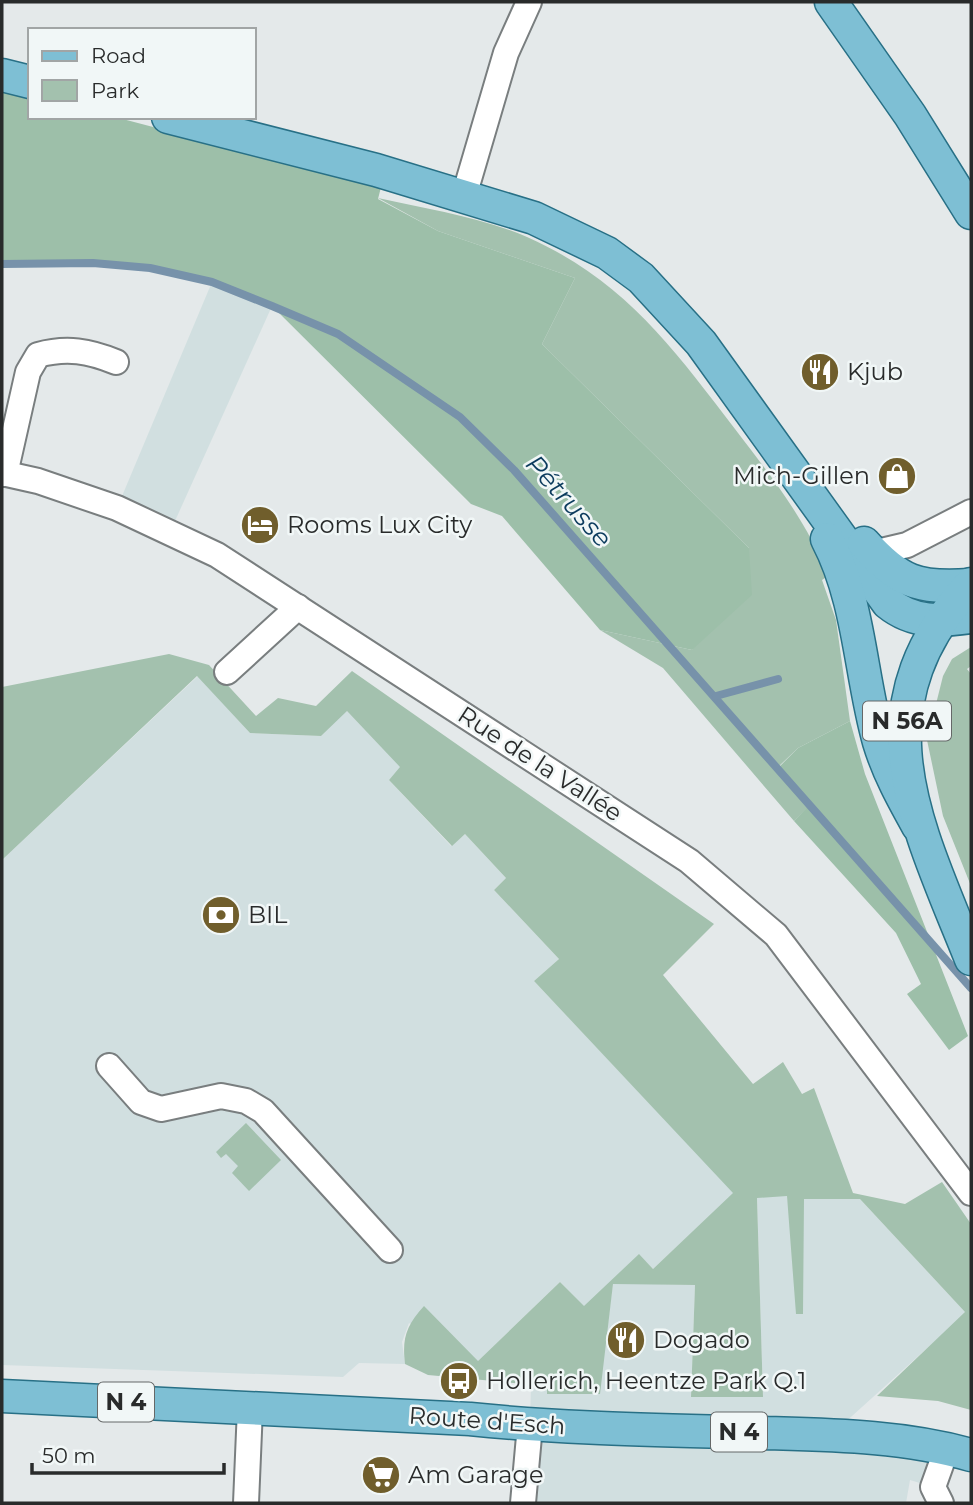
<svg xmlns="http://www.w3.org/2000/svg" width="973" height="1505" viewBox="0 0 973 1505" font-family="Montserrat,sans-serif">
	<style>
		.built { fill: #d1dfe0 }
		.green { fill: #a3c1ae }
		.forest { fill: #9dbfa9 }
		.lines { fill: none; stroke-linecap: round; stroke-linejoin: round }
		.stream { stroke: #7792aa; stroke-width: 8 }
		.minor-casing { stroke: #797e7f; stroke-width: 28 }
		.major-casing { stroke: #287086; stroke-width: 35 }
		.minor { stroke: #fff; stroke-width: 24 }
		.major { stroke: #7ebfd4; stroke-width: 32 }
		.labels { text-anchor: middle; stroke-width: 5; stroke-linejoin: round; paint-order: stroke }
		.shield { fill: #f1f7f7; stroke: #656868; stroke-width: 2 }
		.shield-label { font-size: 23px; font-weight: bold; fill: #292b2b }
		.poi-label { font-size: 24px; fill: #292b2b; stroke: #f1f7f7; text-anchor: start }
		.street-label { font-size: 24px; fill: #292b2b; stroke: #f1f7f7 }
		.water-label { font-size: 26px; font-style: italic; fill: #0b3b5d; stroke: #f1f7f7 }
	</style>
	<rect width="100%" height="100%" fill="#e4e9ea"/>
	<g class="built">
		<path d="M212,282l60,24 -102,226 -53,-24z"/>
		<path d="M198,676l52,57 71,3 25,-26 55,57 -12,13 62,66 14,-12 41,44 -12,12 65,69 -25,22 200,212 -81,76 -14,-14 -55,52 -24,-25 -83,80 -68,-39 -7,19 3,22 -46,-1 -16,14 -341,-12v-505z"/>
		<path d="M787,1195l16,118v-114h57l106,114 -135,122 116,13 -14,39 -23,-7 -4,23h-383l7,-78 1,-41 16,2v8h52l14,-111 82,2 -4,111 72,1 -6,-200z"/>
	</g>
	<g class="green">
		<path d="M378,198c49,11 103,19 149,39 97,43 146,111 208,192 37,49 71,90 93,147l-6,4 14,40 14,101 -52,27 -20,19 32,39 -16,15 -131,-153 -63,-38 92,20 57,-102 -207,-204 33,-66 -137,-47z"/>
		<path d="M971,647v19l-4,3 4,5v212l-28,-70 -16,-76 16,-64 9,-17z"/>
		<path d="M169,654l40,11 47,51 22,-18 38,8 36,-35 362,253 -51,51 90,109 30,-22 19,32 12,-6 39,105 52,11 37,-22 29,42v186l-33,-9 -61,-5 88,-84 -105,-113h-56l-1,115h-7l-9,-118 -30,2 6,199h-72l4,-112 -82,-1 -13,110h-53v-8l-119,-11 -23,-11c-3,-26 1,-38 19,-58l54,55 82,-79 24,24 55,-52 14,15 80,-76 -199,-212 25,-22 -65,-69 12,-12 -41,-44 -13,12 -63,-66 11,-13 -53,-56 -26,25 -71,-3 -53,-57 -195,184v-173z"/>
		<path d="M246,1123l35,37 -32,31 -17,-18 6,-7 -12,-12 -5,4 -5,-6z"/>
	</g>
	<g class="forest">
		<path d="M2,87l28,8v22h85l266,70 -3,12 60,32 137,47 -33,66 207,204 3,47 -60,55 -92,-20 -98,-114 -31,-12 -199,-198 -60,-24 -62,-14 -57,-5 -91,1z"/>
		<path d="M850,721l15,53 103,262 -19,14 -42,-56 14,-10 -25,-51 -102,-112 16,-16 -32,-37 20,-20z"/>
	</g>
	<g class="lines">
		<g class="stream">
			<path d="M2,264l91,-1 57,5 62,14 60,24 66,28 122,83 54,53 457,518"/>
			<path d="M716,696l62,-17"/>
		</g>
		<g class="minor-casing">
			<g id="minor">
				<path d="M464,196l42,-143 23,-51"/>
				<path d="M2,473l36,8 79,27 100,47 472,306 87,74 195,258"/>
				<path d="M5,474l23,-102 10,-17c29,-8 51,-4 78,7"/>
				<path d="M873,553l34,-8 64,-33"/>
				<path d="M227,672l71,-65"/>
				<path d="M109,1066l32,36 20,7 60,-13 25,5 17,10 127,139"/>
				<path d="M246,1503l4,-95"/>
				<path d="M523,1503l7,-78"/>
				<path d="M941,1503l-8,-16 14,-39"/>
			</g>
		</g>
		<g class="major-casing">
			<g id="major">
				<path d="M831,2l79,113 61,98"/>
				<path d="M2,75l28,7"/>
				<path d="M168,117l208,53 158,48 73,35 34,25 60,65 187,260c26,21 52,18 83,14"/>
				<path d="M827,539c33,63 33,136 52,203 9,30 24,57 39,84"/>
				<path d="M864,543c35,39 54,46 106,42"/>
				<path d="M971,584c-117,125 -54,240 0,375"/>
				<path d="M2,1396l468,23c97,10 196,11 294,14 69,2 140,3 207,22"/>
			</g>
		</g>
		<use href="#minor" class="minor"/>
		<use href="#major" class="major"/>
	</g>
	<defs>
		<g id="restaurant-disc" transform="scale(2.0125)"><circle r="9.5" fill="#705e2c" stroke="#f1f7f7"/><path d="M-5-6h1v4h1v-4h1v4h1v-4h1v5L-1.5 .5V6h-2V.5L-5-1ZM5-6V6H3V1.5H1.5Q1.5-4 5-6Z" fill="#fff"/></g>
		<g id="shop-disc" transform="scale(2.0125)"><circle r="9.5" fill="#705e2c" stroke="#f1f7f7"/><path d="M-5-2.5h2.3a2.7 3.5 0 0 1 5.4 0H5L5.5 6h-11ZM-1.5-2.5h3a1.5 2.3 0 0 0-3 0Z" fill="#fff"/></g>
		<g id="hotel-disc" transform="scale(2.0125)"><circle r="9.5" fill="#705e2c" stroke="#f1f7f7"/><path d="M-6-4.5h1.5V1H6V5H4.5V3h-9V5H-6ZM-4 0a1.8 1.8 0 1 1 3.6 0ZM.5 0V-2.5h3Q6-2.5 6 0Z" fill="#fff"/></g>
		<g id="bank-disc" transform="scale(2.0125)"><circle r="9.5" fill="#705e2c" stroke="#f1f7f7"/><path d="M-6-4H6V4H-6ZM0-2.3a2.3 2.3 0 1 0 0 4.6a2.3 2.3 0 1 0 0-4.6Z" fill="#fff"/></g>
		<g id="bus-disc" transform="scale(2.0125)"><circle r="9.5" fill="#705e2c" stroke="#f1f7f7"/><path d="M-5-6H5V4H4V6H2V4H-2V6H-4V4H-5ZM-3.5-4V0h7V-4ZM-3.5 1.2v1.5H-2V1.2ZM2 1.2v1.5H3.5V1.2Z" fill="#fff"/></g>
		<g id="supermarket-disc" transform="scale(2.0125)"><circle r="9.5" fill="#705e2c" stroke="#f1f7f7"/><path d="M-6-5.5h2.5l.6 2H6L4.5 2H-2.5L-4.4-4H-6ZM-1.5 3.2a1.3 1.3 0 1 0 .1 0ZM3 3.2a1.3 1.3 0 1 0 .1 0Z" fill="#fff"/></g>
	</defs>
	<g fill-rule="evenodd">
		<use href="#restaurant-disc" x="820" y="372"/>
		<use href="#shop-disc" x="897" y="476"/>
		<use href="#hotel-disc" x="260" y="525"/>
		<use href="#bank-disc" x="221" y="915"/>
		<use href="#restaurant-disc" x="626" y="1340"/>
		<use href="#bus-disc" x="459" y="1381"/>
		<use href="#supermarket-disc" x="381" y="1475"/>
	</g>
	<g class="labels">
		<g class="shield">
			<rect x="863" y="701.5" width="88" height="39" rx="5"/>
			<rect x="98" y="1382.5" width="56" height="39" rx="5"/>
			<rect x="711" y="1412.5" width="56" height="39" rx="5"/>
		</g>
		<g class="shield-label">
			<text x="907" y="729">N 56A</text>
			<text x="126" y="1410">N 4</text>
			<text x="739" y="1440">N 4</text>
		</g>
		<g class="poi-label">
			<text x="847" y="380">Kjub</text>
			<text x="870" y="484" text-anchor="end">Mich-Gillen</text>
			<text x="287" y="533">Rooms Lux City</text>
			<text x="248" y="923">BIL</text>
			<text x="653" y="1348">Dogado</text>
			<text x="486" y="1389">Hollerich, Heentze Park Q.1</text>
			<text x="408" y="1483">Am Garage</text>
		</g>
		<g class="street-label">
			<text transform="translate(540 764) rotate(33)" y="8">Rue de la Vallée</text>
			<text transform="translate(487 1421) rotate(4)" y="8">Route d'Esch</text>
		</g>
		<g class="water-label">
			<text transform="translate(569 501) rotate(48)" y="9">Pétrusse</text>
		</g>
	</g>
	<rect width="973" height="1505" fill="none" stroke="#292b2b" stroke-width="7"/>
	<rect x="28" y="28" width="228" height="91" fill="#f1f7f7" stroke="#a1a5a5" stroke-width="2"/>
	<rect x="42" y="51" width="35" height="10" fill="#7ebfd4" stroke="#a1a5a5" stroke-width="2"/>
	<text x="91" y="63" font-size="21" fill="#292b2b">Road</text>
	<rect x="42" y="80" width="35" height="21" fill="#a3c1ae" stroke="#a1a5a5" stroke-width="2"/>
	<text x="91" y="98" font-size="21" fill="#292b2b">Park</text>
	<path d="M32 1463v10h192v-10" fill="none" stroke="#292b2b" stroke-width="3.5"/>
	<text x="42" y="1463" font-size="21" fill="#292b2b" stroke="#f1f7f7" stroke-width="5" paint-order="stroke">50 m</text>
</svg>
